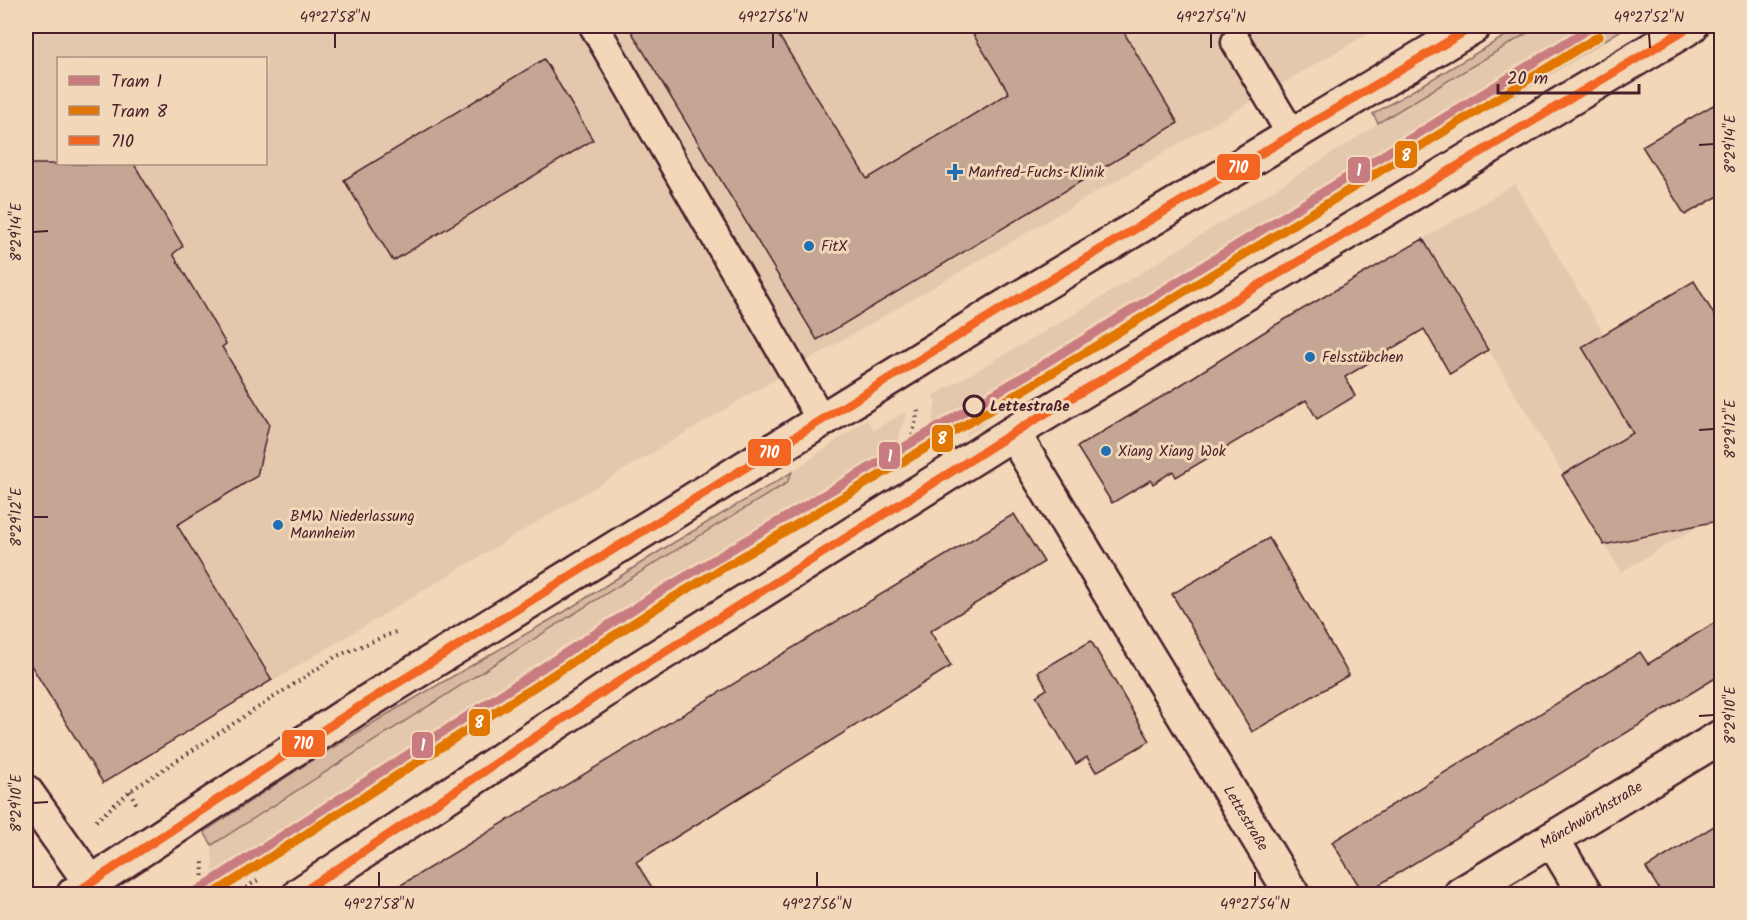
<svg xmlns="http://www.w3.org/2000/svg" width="1747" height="920" viewBox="0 0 1747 920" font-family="Kalam,sans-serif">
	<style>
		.built { fill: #e4c8ae; fill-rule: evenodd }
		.green { fill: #d7b9a1; stroke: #906c66; stroke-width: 1.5 }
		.building { fill: #c5a694; stroke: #4a1f2b; stroke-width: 1.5 }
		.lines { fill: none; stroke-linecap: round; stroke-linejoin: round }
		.lane-casing { stroke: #4a1f2b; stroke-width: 33 }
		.street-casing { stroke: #4a1f2b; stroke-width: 38 }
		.secondary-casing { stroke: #4a1f2b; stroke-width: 38 }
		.primary-casing { stroke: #4a1f2b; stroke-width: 38 }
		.path { stroke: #4a1f2b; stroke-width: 4; stroke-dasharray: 1.5 4.5; stroke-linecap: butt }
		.lane { stroke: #f2d7b9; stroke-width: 28 }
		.street { stroke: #f2d7b9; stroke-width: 33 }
		.secondary { stroke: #f2d7b9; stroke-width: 33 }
		.primary { stroke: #f2d7b9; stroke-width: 33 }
		.bus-1-casing { stroke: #f2d7b9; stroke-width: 14 }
		.bus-1 { stroke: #f26522; stroke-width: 9 }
		.tram-1-casing { stroke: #f2d7b9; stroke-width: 14 }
		.tram-2-casing { stroke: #f2d7b9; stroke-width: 14 }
		.tram-1 { stroke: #c97c7f; stroke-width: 9 }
		.tram-2 { stroke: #e17600; stroke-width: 9 }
		.ticks { fill: none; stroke: #4a1f2b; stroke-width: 2 }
		.poi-dot { fill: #1f6fb2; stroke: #f2d7b9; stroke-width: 2 }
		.stop-dot { fill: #f2d7b9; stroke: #4a1f2b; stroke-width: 3 }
		.labels { text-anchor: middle; stroke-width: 6; stroke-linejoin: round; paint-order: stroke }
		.poi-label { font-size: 15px; fill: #4a1f2b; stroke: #f2d7b9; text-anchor: start }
		.stop-label { font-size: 15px; font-weight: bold; fill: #4a1f2b; stroke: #f2d7b9; text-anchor: start }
		.street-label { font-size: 15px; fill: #4a1f2b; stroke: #f2d7b9 }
		.line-badge { stroke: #f2d7b9; stroke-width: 2 }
		.badge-label { font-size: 16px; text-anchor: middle; font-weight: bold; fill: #fff }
		.neatline { fill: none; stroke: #4a1f2b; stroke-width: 2 }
		.ticks-label { font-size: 15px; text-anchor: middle; fill: #4a1f2b }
	</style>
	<rect width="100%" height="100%" fill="#f2d7b9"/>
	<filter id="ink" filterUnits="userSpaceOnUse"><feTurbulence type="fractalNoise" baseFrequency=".0167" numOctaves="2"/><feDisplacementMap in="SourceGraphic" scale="12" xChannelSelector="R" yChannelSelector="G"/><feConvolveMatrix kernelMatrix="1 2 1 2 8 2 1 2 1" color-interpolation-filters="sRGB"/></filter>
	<g filter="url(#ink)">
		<g class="built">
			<path d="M26,26h1355l-629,367 -649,390 -77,-126zM58,58h208v106h-208z"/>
			<path d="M1539,26h74l-174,107 -47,31 -383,236 -30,28 -12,7 -6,-10 -32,19 7,-43 -3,-5 140,-81 282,-176 23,-16z"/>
			<path d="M1515,184l134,226 55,113 -83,49 -198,-333z"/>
			<path d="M907,411l-16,51 -677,428 -2,-45 387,-247 82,-51 106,-63 5,-12 75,-53 7,11z"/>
		</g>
		<g class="green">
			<path d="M1522,26h17l-161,97 -5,-9z"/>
			<path d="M1613,26h15l-116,71 -120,67 47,-31z"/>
			<path d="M792,472l-5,11c-195,116 -384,240 -575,362l-8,-13 107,-71 75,-46 178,-103 99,-63z"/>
		</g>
		<g class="building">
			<path d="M628,26h145l94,153 142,-86 -41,-67h152l58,97 -361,217z"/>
			<path d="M544,59l49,81 -200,121 -49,-81z"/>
			<path d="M1722,100v94l-37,21 -43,-69z"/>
			<path d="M26,164h108l49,82 -10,8 53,90 -4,3 47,77 -12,52 -80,49 95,155 -169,103 -77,-126z"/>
			<path d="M1423,239l65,111 -38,24 -26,-45 -79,48 10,19 -38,23 -11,-19 -130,77 -3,-6 -20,13 -2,-4 -39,23 -35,-56 91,-54 104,-66z"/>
			<path d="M1694,281l28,47v192l-118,25 -42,-70 71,-42 -51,-86z"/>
			<path d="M1014,514l30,48 -114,69 21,35 -315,196 20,32h-270z"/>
			<path d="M1269,538l80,137 -97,57 -80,-138z"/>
			<path d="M1722,618v56l-358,220 -32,-52 308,-190 8,12z"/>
			<path d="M1091,641l59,100 -54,31 -9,-15 -11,7 -40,-68 11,-7 -9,-17z"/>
			<path d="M1722,821v73h-60l-16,-26z"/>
		</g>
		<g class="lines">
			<g class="lane-casing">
				<g id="lane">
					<path d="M594,26l228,395"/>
					<path d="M1236,42l56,93"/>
				</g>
			</g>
			<g class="street-casing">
				<g id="street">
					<path d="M1013,433l279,461"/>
					<path d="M1552,839l33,55"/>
					<path d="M1461,894l261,-158"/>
				</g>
			</g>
			<g class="secondary-casing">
				<path id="secondary" d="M26,792l65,91"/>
			</g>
			<g class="primary-casing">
				<g id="primary">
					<path d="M74,894l280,-184 644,-399 476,-285"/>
					<path d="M300,894l336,-224 377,-237 678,-407"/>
				</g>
			</g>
			<g class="path">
				<path d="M910,447l8,-37"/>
				<path d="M130,791l7,14"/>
				<path d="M96,821l34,-30 207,-135 61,-25"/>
				<path d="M26,883l9,-8"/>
				<path d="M202,894l1,-35"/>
				<path d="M236,894l25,-16"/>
			</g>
			<use href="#lane" class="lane"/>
			<use href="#street" class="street"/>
			<use href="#secondary" class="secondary"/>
			<use href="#primary" class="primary"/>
			<g class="bus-1-casing">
				<g id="bus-1">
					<path d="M74,894l280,-184 644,-399 476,-285"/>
					<path d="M300,894l336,-224 377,-237 678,-407"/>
				</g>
			</g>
			<use href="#bus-1" class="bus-1"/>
			<g class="tram-1-casing">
				<path id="tram-1" d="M192,894l471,-304 365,-216 565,-348"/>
			</g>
			<g class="tram-2-casing">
				<path id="tram-2" d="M213,894l456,-294 365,-216 565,-348"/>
			</g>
			<use href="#tram-1" class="tram-1"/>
			<use href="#tram-2" class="tram-2"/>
		</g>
	</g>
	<path class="ticks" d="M335,33v15M773,33v15M1211,33v15M1649,33l1,15M1699,145l15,-1M33,232l15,-1M1699,430l15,-1M33,517h15M1699,716l15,-1M33,803l15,-1M379,872v15M817,872v15M1255,872v15"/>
	<g class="poi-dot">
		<path d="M952 163h6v6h6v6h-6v6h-6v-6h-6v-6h6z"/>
		<circle cx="809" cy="246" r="6"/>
		<circle cx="1310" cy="357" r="6"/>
		<circle cx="1106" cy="451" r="6"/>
		<circle cx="278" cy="525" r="6"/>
	</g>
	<circle class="stop-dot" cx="974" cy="406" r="10"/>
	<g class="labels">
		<g class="poi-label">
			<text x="968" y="177">Manfred-Fuchs-Klinik</text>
			<text x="821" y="251">FitX</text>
			<text x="1322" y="362">Felsstübchen</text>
			<text x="1118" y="456">Xiang Xiang Wok</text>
			<text x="290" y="521">BMW Niederlassung<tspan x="290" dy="17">Mannheim</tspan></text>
		</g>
		<g class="stop-label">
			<text x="990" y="411">Lettestraße</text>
		</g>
		<g class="street-label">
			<text transform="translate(1591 815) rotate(-31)" y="5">Mönchwörthstraße</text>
			<text transform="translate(1246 818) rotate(59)" y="5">Lettestraße</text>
		</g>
	</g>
	<g class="line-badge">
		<rect x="1394" y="140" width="24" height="29" rx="6" fill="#e17600"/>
		<rect x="1216" y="153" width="45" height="28" rx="6" fill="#f26522"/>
		<rect x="1347" y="156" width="24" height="28" rx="6" fill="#c97c7f"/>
		<rect x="931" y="424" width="23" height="29" rx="6" fill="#e17600"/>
		<rect x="747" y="438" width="45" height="29" rx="6" fill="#f26522"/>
		<rect x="878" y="441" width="23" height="29" rx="6" fill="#c97c7f"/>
		<rect x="468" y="708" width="23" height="29" rx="6" fill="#e17600"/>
		<rect x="281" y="729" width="45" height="29" rx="6" fill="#f26522"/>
		<rect x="411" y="731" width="23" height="28" rx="6" fill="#c97c7f"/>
	</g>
	<g class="badge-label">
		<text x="1406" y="161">8</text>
		<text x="1238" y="173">710</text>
		<text x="1359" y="176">1</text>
		<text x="942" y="444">8</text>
		<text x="769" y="458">710</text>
		<text x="890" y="462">1</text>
		<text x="479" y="728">8</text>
		<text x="303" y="749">710</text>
		<text x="423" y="751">1</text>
	</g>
	<rect width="1747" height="920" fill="none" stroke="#f2d7b9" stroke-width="66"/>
	<rect x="57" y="57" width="210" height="108" fill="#f2d7b9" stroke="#af8d80" stroke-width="1.5"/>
	<rect x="69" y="76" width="30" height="9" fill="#c97c7f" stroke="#af8d80" stroke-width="1.5"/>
	<text x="111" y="87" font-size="18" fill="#4a1f2b">Tram 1</text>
	<rect x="69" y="106" width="30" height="9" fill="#e17600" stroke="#af8d80" stroke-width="1.5"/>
	<text x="111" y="117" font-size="18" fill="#4a1f2b">Tram 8</text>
	<rect x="69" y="136" width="30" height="9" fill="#f26522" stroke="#af8d80" stroke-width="1.5"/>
	<text x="111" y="147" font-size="18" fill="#4a1f2b">710</text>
	<path d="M1498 84v9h141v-9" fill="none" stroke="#4a1f2b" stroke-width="3"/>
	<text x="1507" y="84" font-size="18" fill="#4a1f2b" stroke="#f2d7b9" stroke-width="4.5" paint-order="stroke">20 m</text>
	<rect x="33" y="33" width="1681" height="854" class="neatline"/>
	<g class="ticks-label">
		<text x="335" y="22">49°27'58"N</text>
		<text x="773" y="22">49°27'56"N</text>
		<text x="1211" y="22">49°27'54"N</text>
		<text x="1649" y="22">49°27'52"N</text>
		<text transform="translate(1730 144) rotate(-90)" y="5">8°29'14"E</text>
		<text transform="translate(16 232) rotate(-90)" y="5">8°29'14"E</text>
		<text transform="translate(1730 429) rotate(-90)" y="5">8°29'12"E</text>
		<text transform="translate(16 517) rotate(-90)" y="5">8°29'12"E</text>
		<text transform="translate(1730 715) rotate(-90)" y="5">8°29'10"E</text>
		<text transform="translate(16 803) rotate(-90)" y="5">8°29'10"E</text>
		<text x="379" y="909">49°27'58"N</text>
		<text x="817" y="909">49°27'56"N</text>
		<text x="1255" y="909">49°27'54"N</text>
	</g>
</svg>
